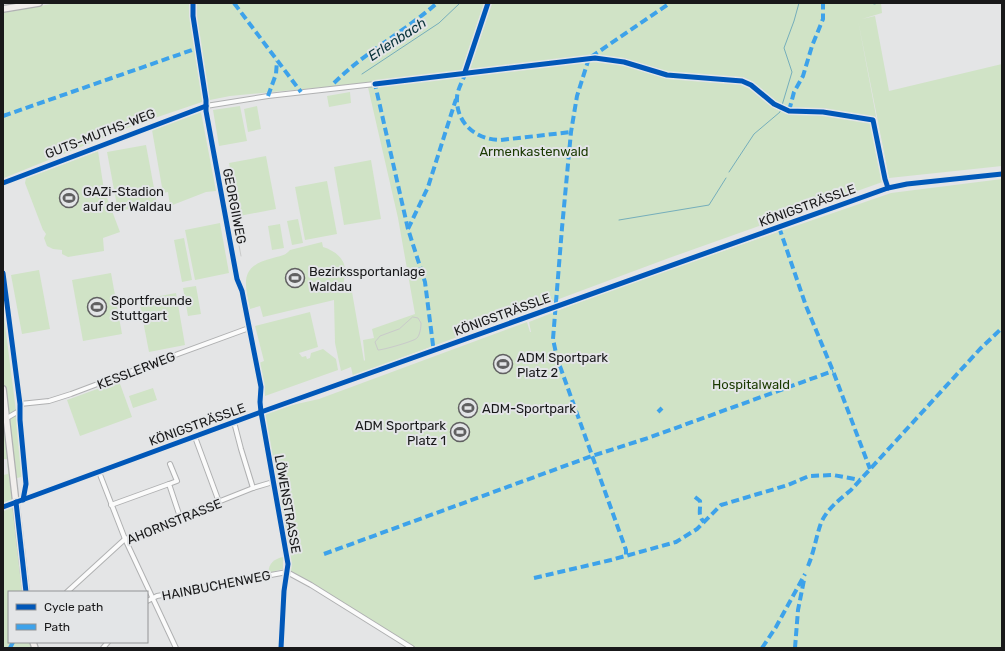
<svg xmlns="http://www.w3.org/2000/svg" width="1005" height="651" viewBox="0 0 1005 651" font-family="Rubik,sans-serif">
	<style>
		.green { fill: #d0e3c6 }
		.lines { fill: none; stroke-linecap: round; stroke-linejoin: round }
		.stream { stroke: #75aebb; stroke-width: 1 }
		.minor-casing { stroke: #b0b1b2; stroke-width: 6 }
		.secondary-casing { stroke: #b0b1b2; stroke-width: 8 }
		.minor { stroke: #fbfbfb; stroke-width: 4 }
		.secondary { stroke: #f1eeec; stroke-width: 5.5 }
		.tram { stroke: #c9caca; stroke-width: 1 }
		.quiet { stroke: #3da2ea; stroke-width: 4; stroke-dasharray: 8 4; stroke-linecap: butt }
		.cycleway-casing { stroke: #e3e5e7; stroke-width: 8 }
		.cycleway { stroke: #0057b8; stroke-width: 5 }
		.labels { text-anchor: middle; stroke-width: 4; stroke-linejoin: round; paint-order: stroke }
		.street-label { font-size: 13px; fill: #19191a; stroke: #e3e5e7 }
		.park-label { font-size: 13px; fill: #1a3900; stroke: #e3e5e7 }
		.poi-label { font-size: 13px; fill: #19191a; stroke: #e3e5e7; text-anchor: start }
		.water-label { font-size: 14px; font-style: italic; fill: #083139; stroke: #e3e5e7 }
	</style>
	<rect width="100%" height="100%" fill="#e4e5e6"/>
	<g class="green">
		<path d="M56,3h825l1,10 -20,6 13,-3 14,75 113,-27v102l-113,12 -31,-158 30,160 -219,78 -316,118 -2,-9 -10,4 -6,-28 -1,-43 -71,17 -3,-11 -10,3c-6,-28 -10,-43 23,-51 7,-2 12,-2 17,-8l32,-8 1,5c13,4 24,13 22,28 -1,7 -3,11 -2,18l9,-1 12,69 1,-1 -2,-20 11,-2 -2,-9 43,-15 -17,-96 -31,-135 -137,13 -25,5 -65,22 -136,55 -1,-1v-164z"/>
		<path d="M350,92l1,11 -22,4 -2,-11z"/>
		<path d="M240,106l7,35 -28,5 -6,-36z"/>
		<path d="M257,106l4,23 -13,3 -4,-23z"/>
		<path d="M197,111l4,1 15,79 -10,1 -36,14 -2,-14 -5,1 -11,-63 1,-3z"/>
		<path d="M146,145l11,59 -39,7 -11,-59z"/>
		<path d="M98,151l6,39 16,42 -17,6 1,13 -36,6 -6,-3v-4l-9,-1 -6,-3 -3,-8 2,-4 -2,-3 -1,-1 -18,-47 1,-5z"/>
		<path d="M266,156l10,53 -37,7 -10,-53z"/>
		<path d="M371,160l10,59 -37,6 -10,-58z"/>
		<path d="M1002,179v469h-590l-125,-76 1,-8 -27,-152 58,-13 208,-77 3,10h1l-2,-10 84,-33 278,-96z"/>
		<path d="M327,181l10,53 -32,6 -10,-53z"/>
		<path d="M298,219l5,24 -11,2 -5,-24z"/>
		<path d="M220,223l9,50 -34,7 -10,-50z"/>
		<path d="M280,224l4,24 -12,2 -4,-24z"/>
		<path d="M184,238l8,42 -10,2 -8,-42z"/>
		<path d="M39,270l11,59 -28,5 -11,-59z"/>
		<path d="M111,273l11,61 -39,7 -11,-61z"/>
		<path d="M196,286l5,28 -13,2 -5,-28z"/>
		<path d="M176,293l9,52 -36,7 -10,-52z"/>
		<path d="M3,309l21,165 -3,3 -11,3 5,25 9,87h-15v50h22v6h-28v-173l5,-1 -1,-15h-4z"/>
		<path d="M310,312l8,35 -19,6 3,4 4,-1 1,3 3,-1 1,-5 12,-4 13,10 2,11 -73,26 -6,-33 5,-2 -9,-35z"/>
		<path d="M119,381l13,36 -52,19 -13,-36z"/>
		<path d="M153,388l4,12 -24,8 -4,-12z"/>
		<path d="M283,557v12l-15,4c1,-10 6,-14 15,-16z"/>
	</g>
	<g class="lines">
		<g class="stream">
			<path d="M870,3l5,1"/>
			<path d="M362,74l77,-51 21,-20"/>
			<path d="M729,172l25,-38 26,-22 12,-40 -8,-24 10,-27 5,-18"/>
			<path d="M619,220l90,-15 17,-27"/>
		</g>
		<g class="minor-casing">
			<g id="minor">
				<path d="M193,3v13l13,84v11l31,168 5,12 19,96 -1,15 1,10 27,152 -4,27 -3,57"/>
				<path d="M3,183l203,-77 62,-10 107,-12"/>
				<path d="M20,404l29,-3 22,-7 77,-29 101,-37"/>
				<path d="M7,418l12,-7"/>
				<path d="M234,422l7,27 12,39"/>
				<path d="M195,437l24,65"/>
				<path d="M170,464l7,17 -8,3 11,33"/>
				<path d="M99,472l26,67 51,109"/>
				<path d="M16,502l245,-90 627,-224 19,-4 95,-10"/>
				<path d="M111,505l58,-21"/>
				<path d="M287,572l24,13 101,63"/>
				<path d="M67,592l58,-53 128,-51 20,-6"/>
				<path d="M147,601l10,-5 130,-24"/>
				<path d="M103,648l5,-6"/>
			</g>
		</g>
		<g class="secondary-casing">
			<g id="secondary">
				<path d="M3,9l36,-6"/>
				<path d="M3,389l23,203"/>
				<path d="M33,642l2,6"/>
			</g>
		</g>
		<use href="#minor" class="minor"/>
		<use href="#secondary" class="secondary"/>
		<g class="tram">
			<path d="M231,202l10,54"/>
			<path d="M413,317l5,1 3,5c0,4 -1,12 -4,15 -2,3 -34,12 -39,12l-3,-8 5,-6 19,-7z"/>
		</g>
		<g class="quiet">
			<path d="M234,3l67,89"/>
			<path d="M591,57l79,-54"/>
			<path d="M589,58l-12,38 -6,36 -9,96 -9,111 4,19 69,192v5"/>
			<path d="M466,72c-3,8 -9,18 -9,26 -1,26 20,42 44,42l70,-8"/>
			<path d="M334,83c31,-31 70,-51 103,-80"/>
			<path d="M378,83l-3,1 33,145 17,53 9,71"/>
			<path d="M268,96l8,-22 1,-13"/>
			<path d="M789,111l5,-19 9,-16 9,-30 11,-27v-16"/>
			<path d="M3,116l189,-66h5"/>
			<path d="M779,227l27,79 27,65 37,98"/>
			<path d="M408,229l20,-42 28,-88"/>
			<path d="M658,412l4,-4"/>
			<path d="M695,497l5,4c1,8 -3,14 4,21"/>
			<path d="M324,554l268,-98 56,-18 185,-67"/>
			<path d="M808,566c6,-14 8,-29 13,-43 6,-14 18,-23 30,-33l129,-141 22,-21"/>
			<path d="M534,578l77,-18 65,-18 21,-13 24,-24 67,-20 21,-9 24,-1 27,5"/>
			<path d="M10,648l3,-6"/>
			<path d="M762,648l14,-21 29,-53"/>
			<path d="M795,648l3,-38 6,-30"/>
		</g>
		<g class="cycleway-casing">
			<g id="cycleway">
				<path d="M193,3v13l13,84v11l31,168 5,12 19,96 -1,15 1,10 27,152 -4,27 -3,57"/>
				<path d="M465,72l23,-69"/>
				<path d="M375,84l220,-26 29,4 43,13 75,6 9,4 23,19 15,7 34,1 50,8 12,59 3,9"/>
				<path d="M3,183l203,-77"/>
				<path d="M3,273l17,131v16l6,64 -3,16"/>
				<path d="M16,502l10,90"/>
				<path d="M3,507l258,-95 627,-224 19,-4 95,-10"/>
			</g>
		</g>
		<use href="#cycleway" class="cycleway"/>
	</g>
	<defs>
		<g id="stadium-ring" transform="scale(1)"><circle r="9.5" fill="#e3e5e7" stroke="#606061" stroke-width="1.5"/><path d="M0-5a6.5 5 0 1 0 0 10a6.5 5 0 1 0 0-10ZM-3.5-1.8h7v3.6h-7Z" fill="#606061"/></g>
	</defs>
	<g fill-rule="evenodd">
		<use href="#stadium-ring" x="69" y="198"/>
		<use href="#stadium-ring" x="295" y="278"/>
		<use href="#stadium-ring" x="97" y="307"/>
		<use href="#stadium-ring" x="503" y="364"/>
		<use href="#stadium-ring" x="468" y="408"/>
		<use href="#stadium-ring" x="460" y="432"/>
	</g>
	<g class="labels">
		<g class="street-label">
			<text transform="translate(100 133) rotate(-21)" y="5">GUTS-MUTHS-WEG</text>
			<text transform="translate(807 205) rotate(-20)" y="5">KÖNIGSTRÄSSLE</text>
			<text transform="translate(235 206) rotate(79)" y="5">GEORGIIWEG</text>
			<text transform="translate(502 314) rotate(-20)" y="5">KÖNIGSTRÄSSLE</text>
			<text transform="translate(136 370) rotate(-21)" y="5">KESSLERWEG</text>
			<text transform="translate(197 424) rotate(-20)" y="5">KÖNIGSTRÄSSLE</text>
			<text transform="translate(288 504) rotate(80)" y="5">LÖWENSTRASSE</text>
			<text transform="translate(174 521) rotate(-22)" y="5">AHORNSTRASSE</text>
			<text transform="translate(216 585) rotate(-11)" y="5">HAINBUCHENWEG</text>
		</g>
		<g class="park-label">
			<text x="534" y="156">Armenkastenwald</text>
			<text x="751" y="389">Hospitalwald</text>
		</g>
		<g class="poi-label">
			<text x="83" y="196">GAZi-Stadion<tspan x="83" dy="15">auf der Waldau</tspan></text>
			<text x="309" y="276">Bezirkssportanlage<tspan x="309" dy="15">Waldau</tspan></text>
			<text x="111" y="305">Sportfreunde<tspan x="111" dy="15">Stuttgart</tspan></text>
			<text x="517" y="362">ADM Sportpark<tspan x="517" dy="15">Platz 2</tspan></text>
			<text x="482" y="413">ADM-Sportpark</text>
			<text x="446" y="430" text-anchor="end">ADM Sportpark<tspan x="446" dy="15">Platz 1</tspan></text>
		</g>
		<g class="water-label">
			<text transform="translate(397 39) rotate(-33)" y="5">Erlenbach</text>
		</g>
	</g>
	<rect width="1005" height="651" fill="none" stroke="#19191a" stroke-width="8"/>
	<rect x="8" y="591" width="140" height="52" fill="#e3e5e7" stroke="#929395"/>
	<rect x="16" y="604" width="20" height="6" fill="#0057b8" stroke="#929395"/>
	<text x="44" y="611" font-size="12" fill="#19191a">Cycle path</text>
	<rect x="16" y="624" width="20" height="6" fill="#3da2ea" stroke="#929395"/>
	<text x="44" y="631" font-size="12" fill="#19191a">Path</text>
</svg>
